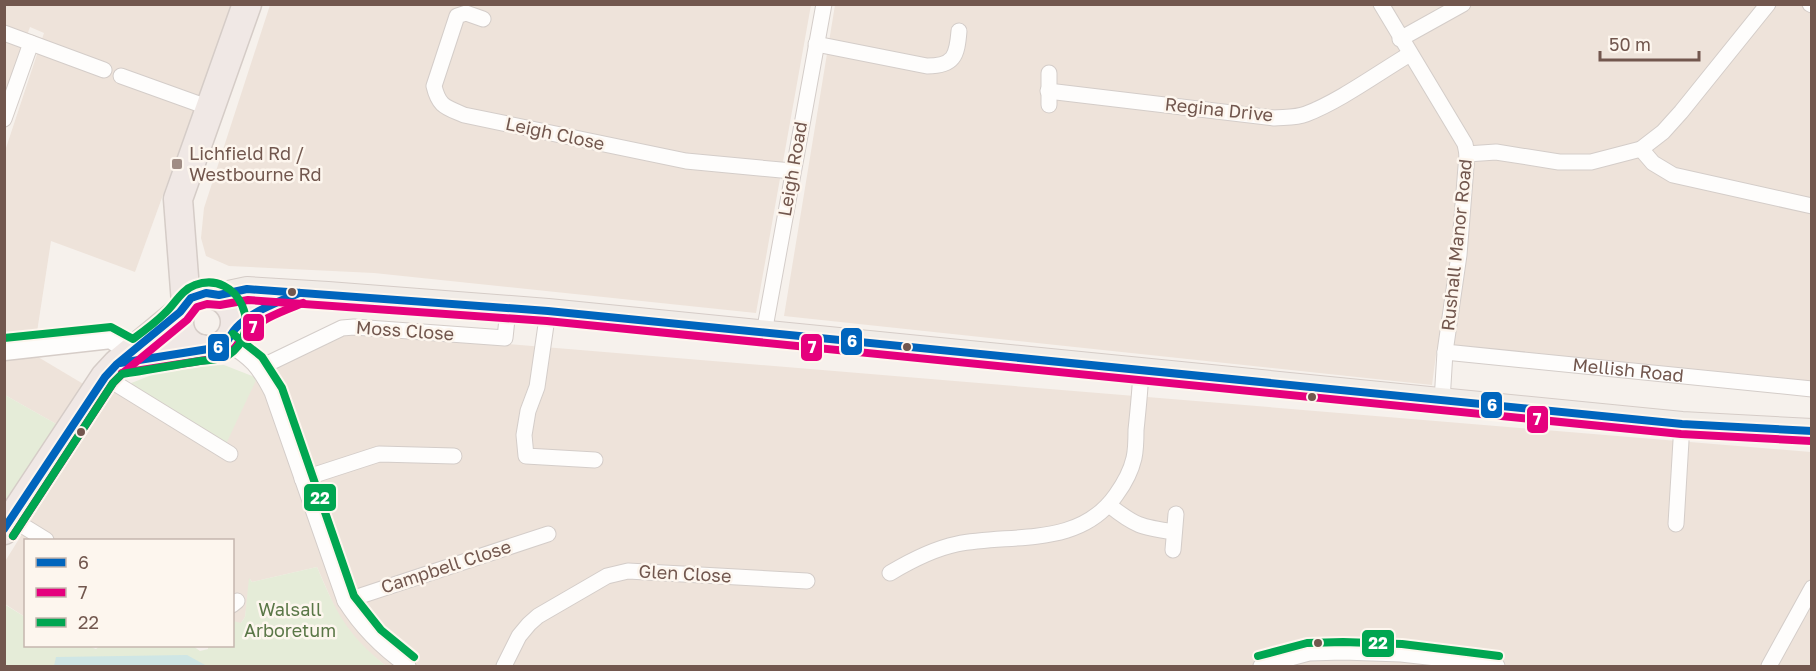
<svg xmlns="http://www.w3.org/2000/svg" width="1816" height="671" viewBox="0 0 1816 671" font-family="'Golos Text',sans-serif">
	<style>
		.residential { fill: #eee3da }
		.green { fill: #e5ecd8 }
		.water { fill: #cfe6e5 }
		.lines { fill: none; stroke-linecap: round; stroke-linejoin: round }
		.street-casing { stroke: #d4cdc9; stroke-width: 17 }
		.secondary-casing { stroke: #d6cdc8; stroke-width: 25 }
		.primary-casing { stroke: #d5ccc7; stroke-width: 26 }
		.highway-casing { stroke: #d5ccc7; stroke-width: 31 }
		.street { stroke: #fefdfc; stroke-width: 15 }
		.secondary { stroke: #fefdfc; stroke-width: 22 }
		.primary { stroke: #f1ece7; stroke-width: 24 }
		.highway { stroke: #f0e8e5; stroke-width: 28 }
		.bus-1-casing { stroke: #fdf6ee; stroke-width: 12 }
		.bus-2-casing { stroke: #fdf6ee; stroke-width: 12 }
		.bus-3-casing { stroke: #fdf6ee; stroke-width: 12 }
		.bus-1 { stroke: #0065bd; stroke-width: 8 }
		.bus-2 { stroke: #e5007d; stroke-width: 8 }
		.bus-3 { stroke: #00a651; stroke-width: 8 }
		.poi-dot { fill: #a08d85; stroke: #fdf6ee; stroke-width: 2 }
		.bus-dot { fill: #72574e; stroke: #fdf6ee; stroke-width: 2 }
		.labels { text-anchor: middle; stroke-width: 5; stroke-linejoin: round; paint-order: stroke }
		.street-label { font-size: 18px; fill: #72574e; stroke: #fdf6ee }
		.poi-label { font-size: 18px; fill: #72574e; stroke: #fdf6ee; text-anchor: start }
		.park-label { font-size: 18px; fill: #5a7747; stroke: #fdf6ee }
		.line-badge { stroke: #fdf6ee; stroke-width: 2 }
		.badge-label { font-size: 16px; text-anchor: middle; font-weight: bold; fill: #fff }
	</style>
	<rect width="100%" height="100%" fill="#f6f1ec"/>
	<g class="residential">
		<path d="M5,5h227l-97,267 -84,-31 -14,91 -32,5v-186l39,-118 -14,-6 -25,70z"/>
		<path d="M270,5h541l-55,308 -382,-40 -145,-7 -23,-10 -5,-18 3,-30z"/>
		<path d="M835,5h976v378l-374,-36 -5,38 -648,-69z"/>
		<path d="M350,331l1461,121v214h-1425l-20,-16 -20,-22 -8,-13 -21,-48 -65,15 -2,-3 -5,38 -4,6h-6l-3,-2v-81h-206l-1,77 -20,-13 -1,-41 109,-174 144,-11 56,-30z"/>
		<path d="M28,351l57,34 -27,40 -53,-30v-41z"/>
	</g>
	<g class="green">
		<path d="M224,365l33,13 -32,68 -104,-59 36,-14 23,-6z"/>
		<path d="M5,395l53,30 -53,89z"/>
		<path d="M317,567c20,47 29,66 69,99h-381l-1,-62 21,13 1,29h62l8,3 4,-3h93l7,5 8,-2v-3h24l1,-25 8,2 4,-6 4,-39 3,4z"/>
	</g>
	<path class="water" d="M187,655l20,11h-153l2,-9z"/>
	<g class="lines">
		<g class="street-casing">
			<g id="street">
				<path d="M1381,4l84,140 2,10 -8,101 -14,97 -3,49"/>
				<path d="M1810,4l2,1"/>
				<path d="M483,19l-17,-6 -9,3 -23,70c5,21 12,21 30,29l222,46 106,10"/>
				<path d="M4,33l100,37"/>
				<path d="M1400,39l63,-35"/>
				<path d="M816,44l111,22c27,0 30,-10 32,-35"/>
				<path d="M1049,73v32"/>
				<path d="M121,76l89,32"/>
				<path d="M1048,91l226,27c10,-1 22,0 32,-4 34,-13 72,-41 104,-60"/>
				<path d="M4,119l27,-76"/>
				<path d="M1641,149l12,14 20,12 139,31"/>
				<path d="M1467,154l29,-2 63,10h32l50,-13 22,-17 18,-20 87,-108"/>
				<path d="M548,311l-11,76 -9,24 -4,24 2,21 69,4"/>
				<path d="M764,333l60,-329"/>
				<path d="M227,343c25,16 31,22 45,49l73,209c17,27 37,47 63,65"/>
				<path id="s1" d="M1445,352l367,37"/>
				<path d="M259,368l83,-40 12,-1 151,11 2,-19"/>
				<path d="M105,377l125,77"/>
				<path d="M302,479l77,-25 75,2"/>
				<path d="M1109,505c26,21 32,22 65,27"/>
				<path d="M12,519l34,21"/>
				<path d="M1676,524l6,-100"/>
				<path d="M1173,550l3,-36"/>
				<path d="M890,573c20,-12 43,-24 67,-29 56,-11 122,4 159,-49 8,-11 15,-24 18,-37 2,-9 2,-19 2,-28 2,-19 4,-39 5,-59"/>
				<path d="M345,601l203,-67"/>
				<path d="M232,605l5,-4"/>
				<path d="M504,666l15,-30 10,-12 9,-8 69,-40 21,-5 179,10"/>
				<path d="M1261,666l48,-13 34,-1 58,2 62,7 34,5"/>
				<path d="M1769,666l43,-78"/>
			</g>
		</g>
		<g class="secondary-casing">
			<path id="secondary" d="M4,349l107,-12 22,15"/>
		</g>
		<g class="primary-casing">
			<g id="primary">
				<path d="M219,295l28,-6 81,5 220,17 1134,113 130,7"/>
				<path d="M235,329l29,-21 32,-13"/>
			</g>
		</g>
		<g class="highway-casing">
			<g id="highway">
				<circle cx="207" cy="322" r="28"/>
				<path d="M186,303l-8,-104 69,-195"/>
				<path d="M120,363l81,-14"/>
				<path d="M4,530l101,-153 12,-13 63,-52"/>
			</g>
		</g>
		<use href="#street" class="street"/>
		<use href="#secondary" class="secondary"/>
		<use href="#primary" class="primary"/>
		<use href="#highway" class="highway"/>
		<g class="bus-1-casing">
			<g id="bus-1">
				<path d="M120,363l101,-16c9,-6 8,-12 15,-19 16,-17 42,-26 63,-35"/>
				<path d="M4,529l101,-152 12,-13 63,-52 11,-14 15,-5 13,2 28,-6 301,22 1134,113 130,7"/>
			</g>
		</g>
		<g class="bus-2-casing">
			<g id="bus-2">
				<path d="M122,373l103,-16c12,-8 10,-12 19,-21 15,-17 39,-25 59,-33"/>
				<path d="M13,536l100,-153 11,-11 63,-52 10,-13 10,-3 13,1 28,-5 299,21 1134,113 130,7"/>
			</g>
		</g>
		<g class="bus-3-casing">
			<g id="bus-3">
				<path d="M233,334l29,23 20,31 72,208 27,34 33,27"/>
				<path d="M4,338l107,-11 22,12c11,-8 22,-16 32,-26 10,-9 16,-23 30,-28 44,-16 71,47 32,71 -7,4 -19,4 -27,5 -26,4 -52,9 -78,13l-9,9 -100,153"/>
				<path d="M1258,656l49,-13 36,-1 59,2 97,12"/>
			</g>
		</g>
		<use href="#bus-1" class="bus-1"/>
		<use href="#bus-2" class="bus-2"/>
		<use href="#bus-3" class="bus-3"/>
	</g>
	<rect class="poi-dot" x="171" y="158" width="12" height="12" rx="3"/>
	<g class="bus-dot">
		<circle cx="292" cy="292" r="5"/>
		<circle cx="907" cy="347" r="5"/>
		<circle cx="1312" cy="397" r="5"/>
		<circle cx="81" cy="432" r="5"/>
		<circle cx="1318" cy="643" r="5"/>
	</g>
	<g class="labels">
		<g class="street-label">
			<text transform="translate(1219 110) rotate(6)" y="6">Regina Drive</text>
			<text transform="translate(555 134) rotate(12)" y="6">Leigh Close</text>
			<text transform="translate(793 169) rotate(-80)" y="6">Leigh Road</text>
			<text transform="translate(1457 245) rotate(-84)" y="6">Rushall Manor Road</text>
			<text transform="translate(405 331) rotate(4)" y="6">Moss Close</text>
			<text dy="6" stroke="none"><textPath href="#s1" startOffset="184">Mellish Road</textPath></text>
			<text transform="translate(446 567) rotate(-18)" y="6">Campbell Close</text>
			<text transform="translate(685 574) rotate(3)" y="6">Glen Close</text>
		</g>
		<g class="poi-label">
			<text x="189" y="160">Lichfield Rd /<tspan x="189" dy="21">Westbourne Rd</tspan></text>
		</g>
		<g class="park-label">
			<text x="290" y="616">Walsall<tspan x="290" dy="21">Arboretum</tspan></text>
		</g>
	</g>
	<g class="line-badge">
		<rect x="242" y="313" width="23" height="29" rx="6" fill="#e5007d"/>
		<rect x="840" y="327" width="23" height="29" rx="6" fill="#0065bd"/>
		<rect x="800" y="333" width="23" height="29" rx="6" fill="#e5007d"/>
		<rect x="207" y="333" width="23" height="29" rx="6" fill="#0065bd"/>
		<rect x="1480" y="391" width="23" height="28" rx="6" fill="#0065bd"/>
		<rect x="1526" y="405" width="23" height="29" rx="6" fill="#e5007d"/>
		<rect x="303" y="483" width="34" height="29" rx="6" fill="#00a651"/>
		<rect x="1361" y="629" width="34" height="29" rx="6" fill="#00a651"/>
	</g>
	<g class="badge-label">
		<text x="253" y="333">7</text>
		<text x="852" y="347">6</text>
		<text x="812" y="353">7</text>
		<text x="218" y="353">6</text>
		<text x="1492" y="411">6</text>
		<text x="1537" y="425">7</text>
		<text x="320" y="504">22</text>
		<text x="1378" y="649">22</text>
	</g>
	<rect width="1816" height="671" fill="none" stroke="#72574e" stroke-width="12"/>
	<rect x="24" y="539" width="210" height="108" fill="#fdf6ee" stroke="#c5b6ae" stroke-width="1.5"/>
	<rect x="36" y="558" width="30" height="9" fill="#0065bd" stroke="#c5b6ae" stroke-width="1.5"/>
	<text x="78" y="569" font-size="18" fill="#72574e">6</text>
	<rect x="36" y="588" width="30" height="9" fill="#e5007d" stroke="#c5b6ae" stroke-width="1.5"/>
	<text x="78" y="599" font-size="18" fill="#72574e">7</text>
	<rect x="36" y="618" width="30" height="9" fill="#00a651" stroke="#c5b6ae" stroke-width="1.5"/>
	<text x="78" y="629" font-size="18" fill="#72574e">22</text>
	<path d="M1600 51v9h99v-9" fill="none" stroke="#72574e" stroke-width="3"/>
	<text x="1609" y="51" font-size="18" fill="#72574e" stroke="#fdf6ee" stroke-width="4.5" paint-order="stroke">50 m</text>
</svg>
